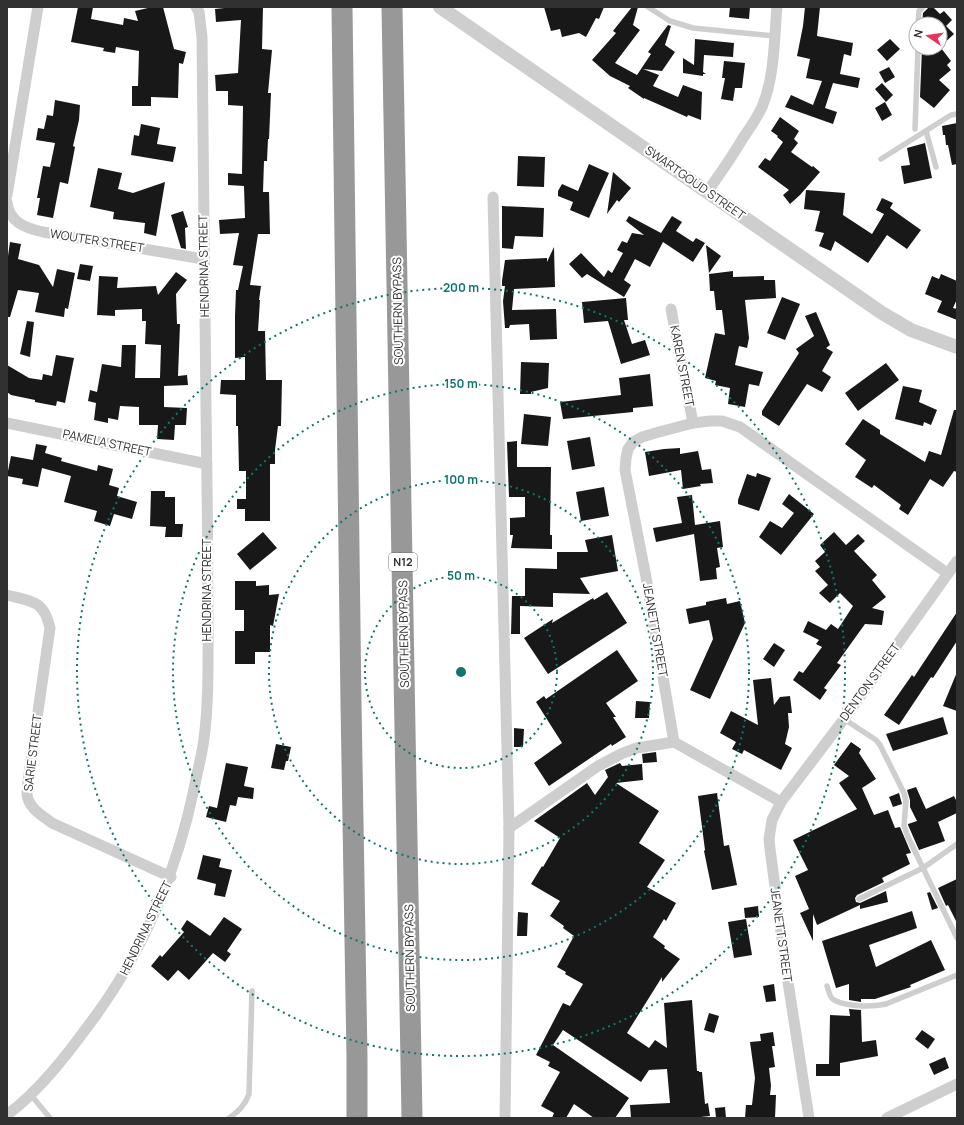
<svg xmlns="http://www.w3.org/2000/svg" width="964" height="1125" viewBox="0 0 964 1125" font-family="Manrope,sans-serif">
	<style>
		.building { fill: #181818 }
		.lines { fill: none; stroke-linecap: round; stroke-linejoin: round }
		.service { stroke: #cecece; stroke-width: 5.5 }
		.minor { stroke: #cecece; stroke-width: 11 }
		.tertiary { stroke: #cecece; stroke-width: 14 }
		.motorway { stroke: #989898; stroke-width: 21 }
		.ring { fill: none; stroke: #0f766e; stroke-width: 2; stroke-dasharray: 2 4 }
		.labels { text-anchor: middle; stroke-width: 4; stroke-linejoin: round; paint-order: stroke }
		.shield { fill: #fff; stroke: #6f6f6f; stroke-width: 1 }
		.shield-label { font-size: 11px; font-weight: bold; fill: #313131 }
		.street-label { font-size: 12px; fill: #313131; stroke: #fff }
		.centre { fill: #0f766e; stroke: #fff; stroke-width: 2 }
		.ring-label { font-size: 12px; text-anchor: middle; font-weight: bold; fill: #0f766e; stroke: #fff; stroke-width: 4; stroke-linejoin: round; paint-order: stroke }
	</style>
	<rect width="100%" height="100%" fill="#fff"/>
	<g class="building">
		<path d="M78,7h15l-2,12 32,6 1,-7 14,3 -3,-10 17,-4h11l11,42 12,3 -3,12 -4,-1 -1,35 -27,-1v9h-19v-20h6l1,-35 -23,-4 -1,6 -12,-2 1,-3 -33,-6z"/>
		<path d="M234,7h29l-1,42 10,1 -4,43h3l-2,46h-1l-1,22h-3l-1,31h6l1,42h-12l-8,51 11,1 -2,14h1l-2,31h7l1,49h16l-1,46h-3l-3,24v14h-5v57h-25v-12h-8v-10h9v-28h-7l-1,-45h-2v-31l-16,-1 1,-14h24v-23l-10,1v-42l1,-26h2l5,-24 -10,-1 6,-32 -19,1 -1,-14 26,-2 -1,-32 -16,-1v-12l14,1 1,-68 -15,-1v-14h-12l-1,-16 23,-2 3,-53 -25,2 -1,-13z"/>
		<path d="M544,7h60l-5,12 -3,-1 -10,19 -7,-4 -17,4 -2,-8 -9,2z"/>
		<path d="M632,7h6l-5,18 7,5 -25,33 22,12 14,-21 -3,-2 20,-27 3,1 -6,19 10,7 -13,19 -19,-2 16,6 -6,11 25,11 5,-12 19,7 -1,28 -13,-5 -1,2 -43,-19v1l-16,-11 2,-2 -20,-10 -18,-16 24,-27 -3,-2z"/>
		<path d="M730,7h20l-1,12 -20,-2z"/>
		<path d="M805,7h15l-3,29 36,7 -2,13 -7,-2 -4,20 20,4 -2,10 -25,-5 -8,25 12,4 -4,12 -48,-17 6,-12 22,10 9,-24 -16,-3 4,-19 -13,-3 6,-30z"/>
		<path d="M929,7h4l7,7 4,-3 8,9 -6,6 8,8 -14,13v-23h-18l1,-11z"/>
		<path d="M695,39l39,4 -1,14 -29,-2 -1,17 3,2h-3v2l-20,-3v-15l11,7z"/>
		<path d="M890,39l10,10 -13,12 -10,-11z"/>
		<path d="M922,48h19l10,13 -4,4 4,5 -12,10 11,10 -16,18 -14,-11z"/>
		<path d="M724,61l21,2 -3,25h-7l-2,13 -12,-2 4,-21h-3z"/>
		<path d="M889,67l6,10 -10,6 -6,-11z"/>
		<path d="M882,83l11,12 -7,7 -11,-13z"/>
		<path d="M55,100l25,5 -1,15 -6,26 2,1 -7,37 -8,-2 -7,36 -16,-3 3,-17h-3l6,-32 7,1 5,-24 -19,-3 2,-12 6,1 3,-14 6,1z"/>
		<path d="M885,102l7,13 -10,6 -7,-13z"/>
		<path d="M780,117l19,14 -5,8 4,4 -7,9 21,15 1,-1 7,6 -20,23 -10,9 -7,-9 6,-5 -31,-23 7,-9 5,3 13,-19 -6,-5 1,-1 -7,-5z"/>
		<path d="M957,123v41l-5,1 -4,-20h-2l-1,-10h-2l-1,-9z"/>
		<path d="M141,124l19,4 -3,16 19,3 -3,15 -42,-7 3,-20 5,1z"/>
		<path d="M925,143l7,35 -28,6 -3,-18 9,-1 -3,-17z"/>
		<path d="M518,156l27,1 -1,30 -27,-1z"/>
		<path d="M589,164l20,9 -20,45 -19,-8 3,-8 -15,-6v-5l4,-7 16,7z"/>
		<path d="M98,168l24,5 -4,16 15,4 32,-11 -9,54 -12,-3 1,-10 -32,-4 1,-7 -24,-5z"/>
		<path d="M613,172l18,16 -12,14 -2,-2 -10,14z"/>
		<path d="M806,190l39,3 -2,22 29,19 12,-20 -8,-4 6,-12 11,5 -3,5 31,22 -14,19 -20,-14 -19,28 -33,-22 -4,10 -12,-5 5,-13 -9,-2 5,-20 -16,-2z"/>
		<path d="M502,206l42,2 -1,29 -28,-1 -2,13 -11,-1z"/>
		<path d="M183,211l5,16 -3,1 1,21 -5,-1 -10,-33z"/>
		<path d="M629,216l32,17 11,-17 10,6 -6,9 17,11 3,-4 9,5 -12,19 -30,-20 -13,25 -15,-8 -11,21 7,5 -7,12 -37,-23 -5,4 -13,-14 12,-11 23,24 4,-7 4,3 11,-20 -6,-3 5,-9 5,2 5,-10 12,2 -18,-14z"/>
		<path d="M10,242l11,2 -3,15 21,6 14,22 4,-18 18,4 -7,36 -3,-1 -1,9 -29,-5 4,-19 -21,-3 -8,27h-3v-62l1,1z"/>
		<path d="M706,245l15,11 -12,17z"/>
		<path d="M554,247l1,40 -41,2 -2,21 44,-1 1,30 -27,1 -1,-16 -19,1 -1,3h-4l-2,-27 2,-15h-3v-5l3,-21 42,-2v4z"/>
		<path d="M80,264l13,2 -3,15 -13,-2z"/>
		<path d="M733,271v6l31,-1v4h11l1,18 -31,2 4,38 -2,10 -8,-2 -4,19 28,7 -4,14 -10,-2 -4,23 -17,-3 2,-16 -15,-3 1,-4 -11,-3 10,-45 10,2 -3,-25h-6l-2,-19h-4l-1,-17z"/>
		<path d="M176,272l11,8 -11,14 1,30h3l-2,52 9,-1 1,10 -24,1v21l23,1 -1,17h-11l-1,15 -17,-1 1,-14h-19v-18l-19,-1 -2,14 -10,-2v5l-14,-3 2,-17 -8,-2 2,-11 7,2 5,-28 19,3 1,-22h14l-1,33h25l1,-33 -16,-1 1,-23h-4v-12l-27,1v6l-18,-1 2,-39 19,1 -1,11 39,-2 2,9z"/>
		<path d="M941,274l16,7v18l-4,9 4,1v11l-20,-8 5,-11 -17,-7 7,-18 7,3z"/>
		<path d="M782,297l18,7 -15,36 -18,-7z"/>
		<path d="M626,298l2,22h-4l8,24 13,-4 5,15 -29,9 -13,-43 -24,2 -2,-21z"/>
		<path d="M816,312l14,33 -4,3 7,4 -11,19 9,6 -9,15 -15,-8 -28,42 -17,-11v-4l37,-58 -3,-4 18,-13 -9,-20z"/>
		<path d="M27,321l7,1 -4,35 -10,-3z"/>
		<path d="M56,355l18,3 -9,45 -8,-2 -1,5 -21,-4v-2l-24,-5 -4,-3v-27l22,13 13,2 1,-6 9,2z"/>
		<path d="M521,362l28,1 -1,25 -17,4v2h-11z"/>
		<path d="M886,363l13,17 -41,31 -13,-18z"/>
		<path d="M650,374l3,32 -20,2v4l-70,7 -3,-17 61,-7 -2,-17z"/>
		<path d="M903,386l19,4 -3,12 18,8 -6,15 -7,-3 -1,4 -28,-7z"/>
		<path d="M954,410h3v62l-3,-1 -11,16 -13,-8 -22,36 -9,-6 2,-4 -27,-20 -2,3 -17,-11 11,-17 -21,-16 18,-25 17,11v4l45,28 4,-11 12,4z"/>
		<path d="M524,414l27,3 -3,29 -27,-2z"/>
		<path d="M590,437l5,29 -23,4 -5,-29z"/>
		<path d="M517,441v26h34l-1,68h2v14l-41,-1 2,-13h-3v-17l15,-1v-20h-16l-2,-55z"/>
		<path d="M36,444l11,2 -2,7 17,5 -1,3 36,10 1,-6 15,4 -4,16 10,3 -2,8 20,6 -5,17 -18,-5 -4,12 -16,-5 3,-10 -33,-9 7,-26 -29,-8 -4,19 -16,-3 1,-5 -16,-3 4,-20 22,4z"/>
		<path d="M680,448v6l18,-3 4,19 9,-1 2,14 -13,1 1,2 -18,3 -2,-19 -32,6 -4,-24 19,-3z"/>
		<path d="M757,473l14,5 -12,33 -21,-7v-4l9,-26 9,3z"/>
		<path d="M604,487l5,29 -28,5 -5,-29z"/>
		<path d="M151,491h14v6h10v27h8l-1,13h-17l1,-10 -16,-1z"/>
		<path d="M789,494l25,20 -33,41 -22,-18 11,-16 12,7 12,-15 -12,-9z"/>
		<path d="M692,495l3,30 25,-4 3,26 -6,1 3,19 -4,1 1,11 -17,2 -6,-47 -38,8 -3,-14 29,-5 -5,-26z"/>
		<path d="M263,532l14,16 -27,22 -13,-16z"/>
		<path d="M834,532l12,13 12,-11 7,7 -11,10 23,24 -5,5 14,17 -14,11 12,3 -2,14 -17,-1 -28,39 4,2 -17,23 3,2 -7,10 -27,-20 6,-9 4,2 19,-26 -6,-3 3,-4 -16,-8 5,-11 18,9 5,-6 7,5 15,-23 -13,-13 -10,10 -11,-10 9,-8 -13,-14 5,-4 -5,-6 10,-9 -5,-7z"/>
		<path d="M612,535l6,36 -38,7 10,16 -37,-1v14l-33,-1v28h-9l1,-38h13v-28l32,1v-17h31l-3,-12z"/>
		<path d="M235,581h21v5l13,-1v10l10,-1 -6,32 -3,-1v27h-15v12h-20v-33h9v-21h-9z"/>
		<path d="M607,592l20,31 -79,51 -24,-36 29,-19 -1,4 41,-25 1,2z"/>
		<path d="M726,598l1,6 13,-3 5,22 -35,76 -20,-9 23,-51 -4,-19 -20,4 -3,-15 20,-4v-3z"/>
		<path d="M957,612v29l-24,37 -2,-1 -32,48 -15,-10 28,-40 2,2z"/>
		<path d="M774,643l11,7 -11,17 -11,-8z"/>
		<path d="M617,650l21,31 -32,22 10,14h-3l13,20 -14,9 -1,-2 -62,42 -15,-23 28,-20 -26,-41 8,-6 2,3z"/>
		<path d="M957,672v39l-14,-5z"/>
		<path d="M771,678l3,27 6,-8 10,-1 2,17h-4l1,14 -4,17 7,4 -11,22 -37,-20 -2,4 -10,-5 4,-7 -16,-9 11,-22 27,14 -5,-45z"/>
		<path d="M636,701l14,1 -1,16h-14z"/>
		<path d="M943,717l5,17 -55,17 -7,-17z"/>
		<path d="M514,728l10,1 -1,18h-9z"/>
		<path d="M851,742l10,7 -2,4 17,26 -14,9 12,27 14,-5 7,18 5,-1 11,26 -5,1 4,10 -28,14 2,4 -27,13 -2,3 1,4 4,1 26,-12 2,11 -28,7v-4l-43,20 -4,-11v27l-13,-28 9,-4 -14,-33 13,-6 -15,-30 64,-31 -18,-26 10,-7 -15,-11z"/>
		<path d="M276,744l15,3 -3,14h-2l-2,9 -13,-2z"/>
		<path d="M656,752l1,10 -14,1 -1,-9z"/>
		<path d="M226,763l22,4 -4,19 10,2 -1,11 -15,-2 -2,9 -6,-1 -4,17 -20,-5 3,-11 8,2z"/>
		<path d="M620,763l2,3 20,-2 1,16 -27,3 43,28 -20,32 26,17 -18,27 29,16 -10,18 -2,-2 -11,18 12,9 -1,2 16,11 -18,23v-5l-35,56 22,15 6,-8 12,8 -3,-45 28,-3 5,71h2v1h3l3,32 3,-1 2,13 -18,2h-61l-1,-13 40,-2 -3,-34 -18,1 -8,12 -78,-52 -10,15 76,53 -14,20h-21l-20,-14 -8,14h-14l2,-5 -13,-7 19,-34 -12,-6 2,-4 -14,-7 27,-52 7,3 13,-22 -18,-10 1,-2 -9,-5 17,-31 -11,-8 1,-2 -14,-10 10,-15 -29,-17 11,-18 1,1 17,-29 -26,-17 53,-38 8,12 13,-18 -3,-7z"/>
		<path d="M916,787l10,22 28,-13 3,6v11l-19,9 7,19 -26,9 -11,-25v-1l9,-3 -7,-14v-7l-3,-10z"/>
		<path d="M717,793l7,53 5,-1 8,40 -25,5 -8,-39 1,-1 -7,-54z"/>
		<path d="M899,793l3,11 -9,3 -4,-10z"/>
		<path d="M203,855l18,4 -2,8 13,3 -7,27 -11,-2 2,-11 -19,-5z"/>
		<path d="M957,879v44l-9,-18 -2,1 -8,-18z"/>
		<path d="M930,892l8,16 -6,2 -5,-17z"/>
		<path d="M758,906l1,11 -14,1 -1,-10z"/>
		<path d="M912,911l5,17 -48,17 7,22 55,-27 14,30 -35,15 1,2 -36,12h-14v3l-12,-2v-16l-13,4 -14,-47z"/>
		<path d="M518,912l10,1 -1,23h-10z"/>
		<path d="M224,917l18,12 -15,22 4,3 -6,8 -12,-9 -24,27 -11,-10 -10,11 -17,-15 9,-11 2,2 22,-25 -3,-3 6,-9 23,16z"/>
		<path d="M746,919l6,36 -18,3 -6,-36z"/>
		<path d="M774,984l2,17 -10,1 -3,-16z"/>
		<path d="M849,1009l12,1 1,32 14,-2 2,16 -38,7v13h-24v-12h13l1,-49 20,1z"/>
		<path d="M709,1013l10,3 -5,17 -10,-3z"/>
		<path d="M922,1030l13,9 -7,10 -13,-10z"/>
		<path d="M773,1032l2,14h-3l3,21 -6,1 2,18 -1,9h6l-1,23h-30l1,-13h6l3,-27 -5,-36 11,-1 -1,-7z"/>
		<path d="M945,1057l4,11 -15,7 -5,-11z"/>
		<path d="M725,1107l1,11h-10l-1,-10z"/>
	</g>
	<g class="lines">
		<g class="service">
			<path d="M648,7l22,14 23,7 81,8"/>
			<path d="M918,24l1,-13 4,-4"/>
			<path d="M915,129l3,-81"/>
			<path d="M926,131l10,36"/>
			<path d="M881,159l70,-44 6,-1"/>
			<path d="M844,719l32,21 4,5 24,48 2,8 -2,25 4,11 49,101"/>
			<path d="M859,899l64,-31 34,-24"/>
			<path d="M827,986c2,5 2,11 7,14 13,7 38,7 52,4l71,-29"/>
			<path d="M31,1095l19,23"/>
			<path d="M229,1118c10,-7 16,-13 20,-24l3,-103"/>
		</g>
		<g class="minor">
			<path d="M707,192c13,-18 25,-35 36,-54 7,-10 14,-20 19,-31 13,-31 12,-68 15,-100"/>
			<path d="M7,195l31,-188"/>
			<path d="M493,197l16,631 -4,290"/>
			<path d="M7,202c2,20 18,26 36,30l160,27"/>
			<path d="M671,309l22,114"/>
			<path d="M7,423l200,41"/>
			<path d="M7,595c24,6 37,5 43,33l-22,153c0,4 -1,9 -1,13 1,14 16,22 25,29l119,54"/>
			<path d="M781,802l-107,-60 -28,-165 -21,-107 1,-12 2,-9 5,-7 9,-5 17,-5 34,-9 17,-2h12l18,6 207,146"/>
			<path d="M509,828l89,-62 25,-13 14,-5 37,-6"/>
			<path d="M7,1115c33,-25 59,-59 84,-93 54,-72 86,-150 104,-238 3,-15 7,-30 9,-45 5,-39 4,-80 4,-120 0,-70 -1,-141 -2,-211 -2,-124 -3,-248 -4,-371l-3,-25 -3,-5"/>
			<path d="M809,1118l-23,-149 -16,-120 -1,-10 3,-19 9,-18 63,-83 113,-158"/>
			<path d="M887,1118l70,-34"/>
		</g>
		<path class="tertiary" d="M440,7l442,306 29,17 46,17"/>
		<g class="motorway">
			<path d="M342,7l9,697 6,353v61"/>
			<path d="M392,7l20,1111"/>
		</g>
	</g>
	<g class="ring">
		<circle cx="461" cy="672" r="96"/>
		<circle cx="461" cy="672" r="192"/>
		<circle cx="461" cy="672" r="288"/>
		<circle cx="461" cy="672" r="384"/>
	</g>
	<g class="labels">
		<rect class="shield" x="389" y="553" width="28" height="18" rx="3"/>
		<g class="shield-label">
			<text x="403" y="566">N12</text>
		</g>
		<g class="street-label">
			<text transform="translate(695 183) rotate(35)" y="4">SWARTGOUD STREET</text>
			<text transform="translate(97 241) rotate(9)" y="4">WOUTER STREET</text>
			<text transform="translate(204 266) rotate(-91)" y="4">HENDRINA STREET</text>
			<text transform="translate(398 311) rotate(-91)" y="4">SOUTHERN BYPASS</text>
			<text transform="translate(682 366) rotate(79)" y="4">KAREN STREET</text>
			<text transform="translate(107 443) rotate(12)" y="4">PAMELA STREET</text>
			<text transform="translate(207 590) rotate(-90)" y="4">HENDRINA STREET</text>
			<text transform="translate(655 630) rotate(80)" y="4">JEANETT STREET</text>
			<text transform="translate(404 634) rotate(-91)" y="4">SOUTHERN BYPASS</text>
			<text transform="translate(870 682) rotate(-54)" y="4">DENTON STREET</text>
			<text transform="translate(33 753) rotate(-83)" y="4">SARIE STREET</text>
			<text transform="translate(146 928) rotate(-64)" y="4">HENDRINA STREET</text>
			<text transform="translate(781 935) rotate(82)" y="4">JEANETT STREET</text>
			<text transform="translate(410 958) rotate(-91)" y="4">SOUTHERN BYPASS</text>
		</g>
	</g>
	<circle cx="461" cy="672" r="6" class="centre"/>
	<g class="ring-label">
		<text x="461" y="292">200 m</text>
		<text x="461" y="388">150 m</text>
		<text x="461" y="484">100 m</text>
		<text x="461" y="580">50 m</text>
	</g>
	<rect width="964" height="1125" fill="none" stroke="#313131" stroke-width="16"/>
	<g transform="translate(928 36) rotate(283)"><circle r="19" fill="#ffffff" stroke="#adadad"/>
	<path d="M0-3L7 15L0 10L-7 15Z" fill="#e73458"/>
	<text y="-6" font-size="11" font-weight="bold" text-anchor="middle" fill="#313131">N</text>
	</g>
</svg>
